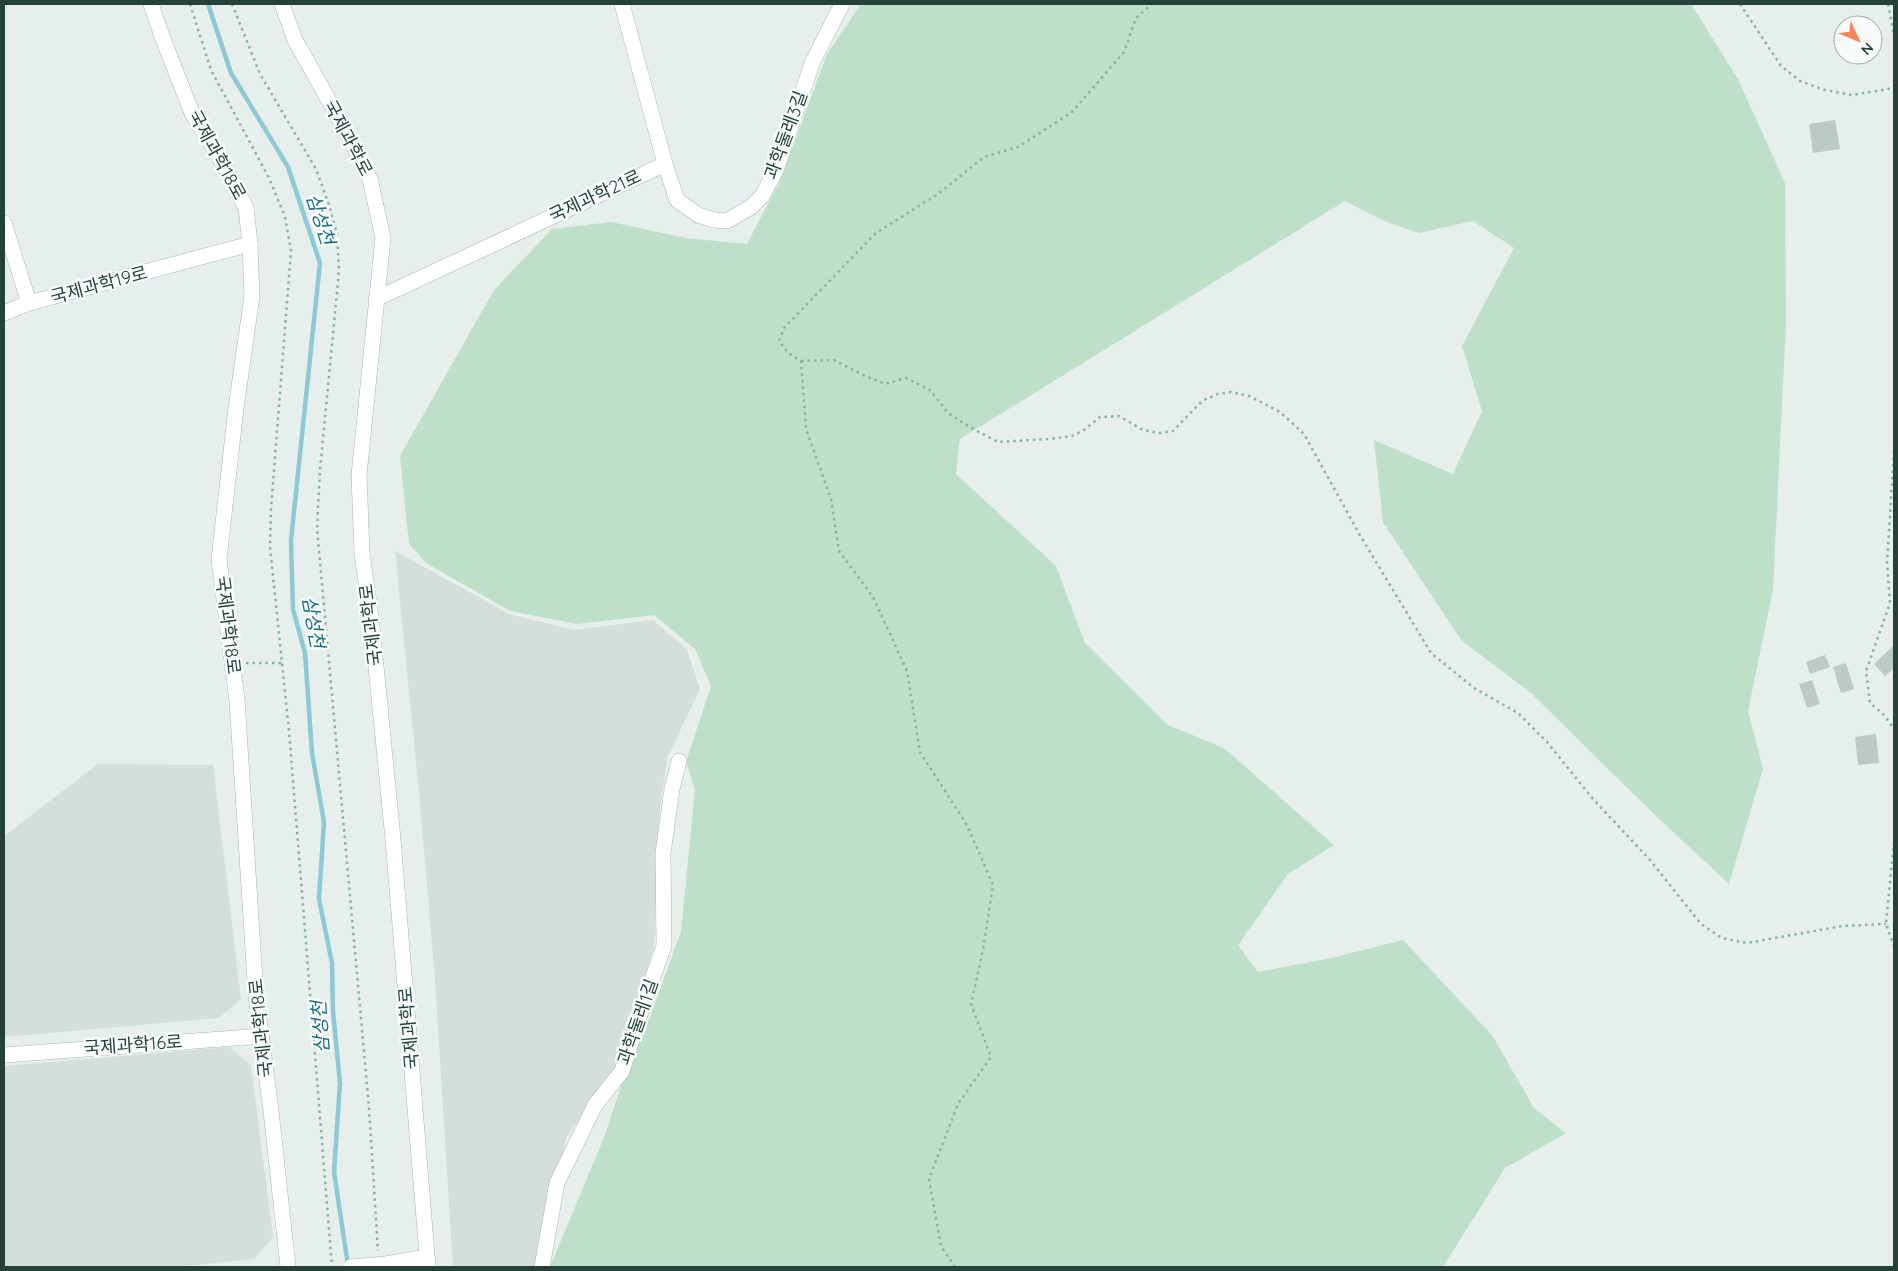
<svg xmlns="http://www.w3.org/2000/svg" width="1898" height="1271" viewBox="0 0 1898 1271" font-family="Quicksand,'Noto Sans KR',sans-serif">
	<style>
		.built { fill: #d4dfda }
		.green { fill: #bfe0c8 }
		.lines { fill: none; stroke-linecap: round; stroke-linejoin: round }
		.stream { stroke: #8ec9d4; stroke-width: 4.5 }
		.building { fill: #bbcac4 }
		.minor-casing { stroke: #a8b8b2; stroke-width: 16 }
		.path { stroke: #86b3a5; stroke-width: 2.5; stroke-dasharray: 2.5 4; stroke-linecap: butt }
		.minor { stroke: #fff; stroke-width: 15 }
		.minor-bridge-casing { stroke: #a8b8b2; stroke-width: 16; stroke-linecap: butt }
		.minor-bridge { stroke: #fff; stroke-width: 15 }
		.labels { text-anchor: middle; stroke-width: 5; stroke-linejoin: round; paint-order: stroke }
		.street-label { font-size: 18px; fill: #24423a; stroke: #f7fbf9 }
		.water-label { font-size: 19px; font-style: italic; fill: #1c6f80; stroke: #f7fbf9 }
	</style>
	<rect width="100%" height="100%" fill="#e6efeb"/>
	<g class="built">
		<path d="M395,551l114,63 65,16 79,-10 34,30 13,39 -33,69 -7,48 -6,141 -40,124 -47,65 -31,131h-83l-18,-289 -16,-186z"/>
		<path d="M98,764l115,1 28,234 -22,19 -215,19v-201z"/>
		<path d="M229,1047l22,18 22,172 -19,22 -78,8h-172v-201z"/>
	</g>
	<path class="green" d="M861,4h830l47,75 47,104 1,139 -13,268 -25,121 15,58 -34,115 -73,-68 -125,-123 -70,-53 -78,-118 -9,-82 79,34 29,-63 -20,-65 52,-98 -41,-27 -54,12 -35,-12 -39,-20 -385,238 -4,35 100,92 29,77 83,82 56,23 110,97 -46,29 -50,71 20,27 73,-14 72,-18 89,95 42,73 32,25 -61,35 -62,99h-893l55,-132 23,-70 22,-48 31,-85 14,-142 -9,-28 25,-76 -16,-37 -41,-34 -77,9 -67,-13 -84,-48 -17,-19 -9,-88 94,-166 58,-61 59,-7 75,16 61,6 33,-63 47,-127z"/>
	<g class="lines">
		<path class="stream" d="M208,4l23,69 57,94 32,96 -29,277 2,69 12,44 7,100 12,69 -5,77 13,64 1,49 7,71 -6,89 14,93"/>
	</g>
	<g class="building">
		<path d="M1835,120l5,29 -27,4 -4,-29z"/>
		<path d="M1894,645v23l-9,8 -11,-12z"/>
		<path d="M1825,655l5,12 -20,7 -4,-12z"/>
		<path d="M1846,663l8,26 -13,4 -8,-26z"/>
		<path d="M1812,680l8,24 -13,4 -8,-24z"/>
		<path d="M1876,734l3,29 -21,2 -3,-28z"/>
	</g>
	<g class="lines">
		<g class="minor-casing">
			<g id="minor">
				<path d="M151,4l12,35 29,74 33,54 21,41 4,36 2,52 -16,112 -17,151 18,141 19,296 15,115 17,156"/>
				<path d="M282,4l13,36 50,89 25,50 13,59 -24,237 3,78 10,73 21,213 35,428"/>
				<path d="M665,164l12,36 21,15 16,5 13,1 24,-14 11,-11 14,-26 37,-109 29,-57"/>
				<path d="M4,223l25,80"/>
				<path d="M376,299l289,-135 -43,-160"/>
				<path d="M4,313l25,-10 221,-59"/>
				<path d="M4,1055l258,-19"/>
				<path d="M386,1264l41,-7"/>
				<path d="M542,1267l15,-84 38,-78 27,-34 25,-78 17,-47 -1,-93 9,-64 7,-28"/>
			</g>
		</g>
		<g class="path">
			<path d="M190,4l21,66 58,108 16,39 6,34 -20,258 -1,38 19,184 43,536"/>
			<path d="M232,4l28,70 56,95 13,36 8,29 2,37 -19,199 -3,58 52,580 9,143"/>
			<path d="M1740,4l41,62 19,15 25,9 27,5 42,-7"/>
			<path d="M1888,4l6,30"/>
			<path d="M801,361l33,-1 31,16 20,8 21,-6 24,12 18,23 20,13 30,16 51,-3 23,-3 12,-6 16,-13 19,-1 24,14 16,3 14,-2 29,-30 16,-7 13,-2 18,4 31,16 24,22 57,103 70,116 43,35 44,25 29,29 46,57 57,61 51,64 21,14 25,5 95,-17 44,-2"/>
			<path d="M1894,451l-7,112 3,40 -24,68 4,32 14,12 10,14"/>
			<path d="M246,663h36"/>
			<path d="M1894,842l-8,82 8,22"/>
			<path d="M955,1267l-14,-21 -12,-67 29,-75 33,-47 -20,-53 12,-54 10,-65 -26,-60 -47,-73 -13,-81 -34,-74 -34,-46 -8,-52 -25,-70 -5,-68 -13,-8 -9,-12 5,-13 92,-95 62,-39 46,-37 34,-10 54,-35 52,-60 12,-34 16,-14"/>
		</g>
		<use href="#minor" class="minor"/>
		<g class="minor-bridge-casing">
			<path id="minor-bridge" d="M351,1267l35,-3"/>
		</g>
		<use href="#minor-bridge" class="minor-bridge"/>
	</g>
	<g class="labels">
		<g class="street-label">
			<text transform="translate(786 135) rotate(-70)" y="6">과학둘레3길</text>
			<text transform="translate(348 138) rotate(62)" y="6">국제과학로</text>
			<text transform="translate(217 155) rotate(61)" y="6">국제과학18로</text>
			<text transform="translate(595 196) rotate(-25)" y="6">국제과학21로</text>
			<text transform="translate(99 285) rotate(-15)" y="6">국제과학19로</text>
			<text transform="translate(228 625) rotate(83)" y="6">국제과학18로</text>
			<text transform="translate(371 625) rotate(-97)" y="6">국제과학로</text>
			<text transform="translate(638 1022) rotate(-71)" y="6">과학둘레1길</text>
			<text transform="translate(261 1028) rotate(-96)" y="6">국제과학18로</text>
			<text transform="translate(409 1028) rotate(-95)" y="6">국제과학로</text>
			<text transform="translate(133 1045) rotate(-4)" y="6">국제과학16로</text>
		</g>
		<g class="water-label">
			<text transform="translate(321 219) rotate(72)" y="7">삼성천</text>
			<text transform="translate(314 622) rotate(80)" y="7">삼성천</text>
			<text transform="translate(320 1027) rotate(-94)" y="7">삼성천</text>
		</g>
	</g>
	<rect width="1898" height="1271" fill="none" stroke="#24423a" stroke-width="10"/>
	<g transform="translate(1858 40) rotate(134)"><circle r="24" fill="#f7fbf9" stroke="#a3b1ad"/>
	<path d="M0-4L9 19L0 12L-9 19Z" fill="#f4845f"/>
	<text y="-8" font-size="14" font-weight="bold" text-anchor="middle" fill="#24423a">N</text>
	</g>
</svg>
